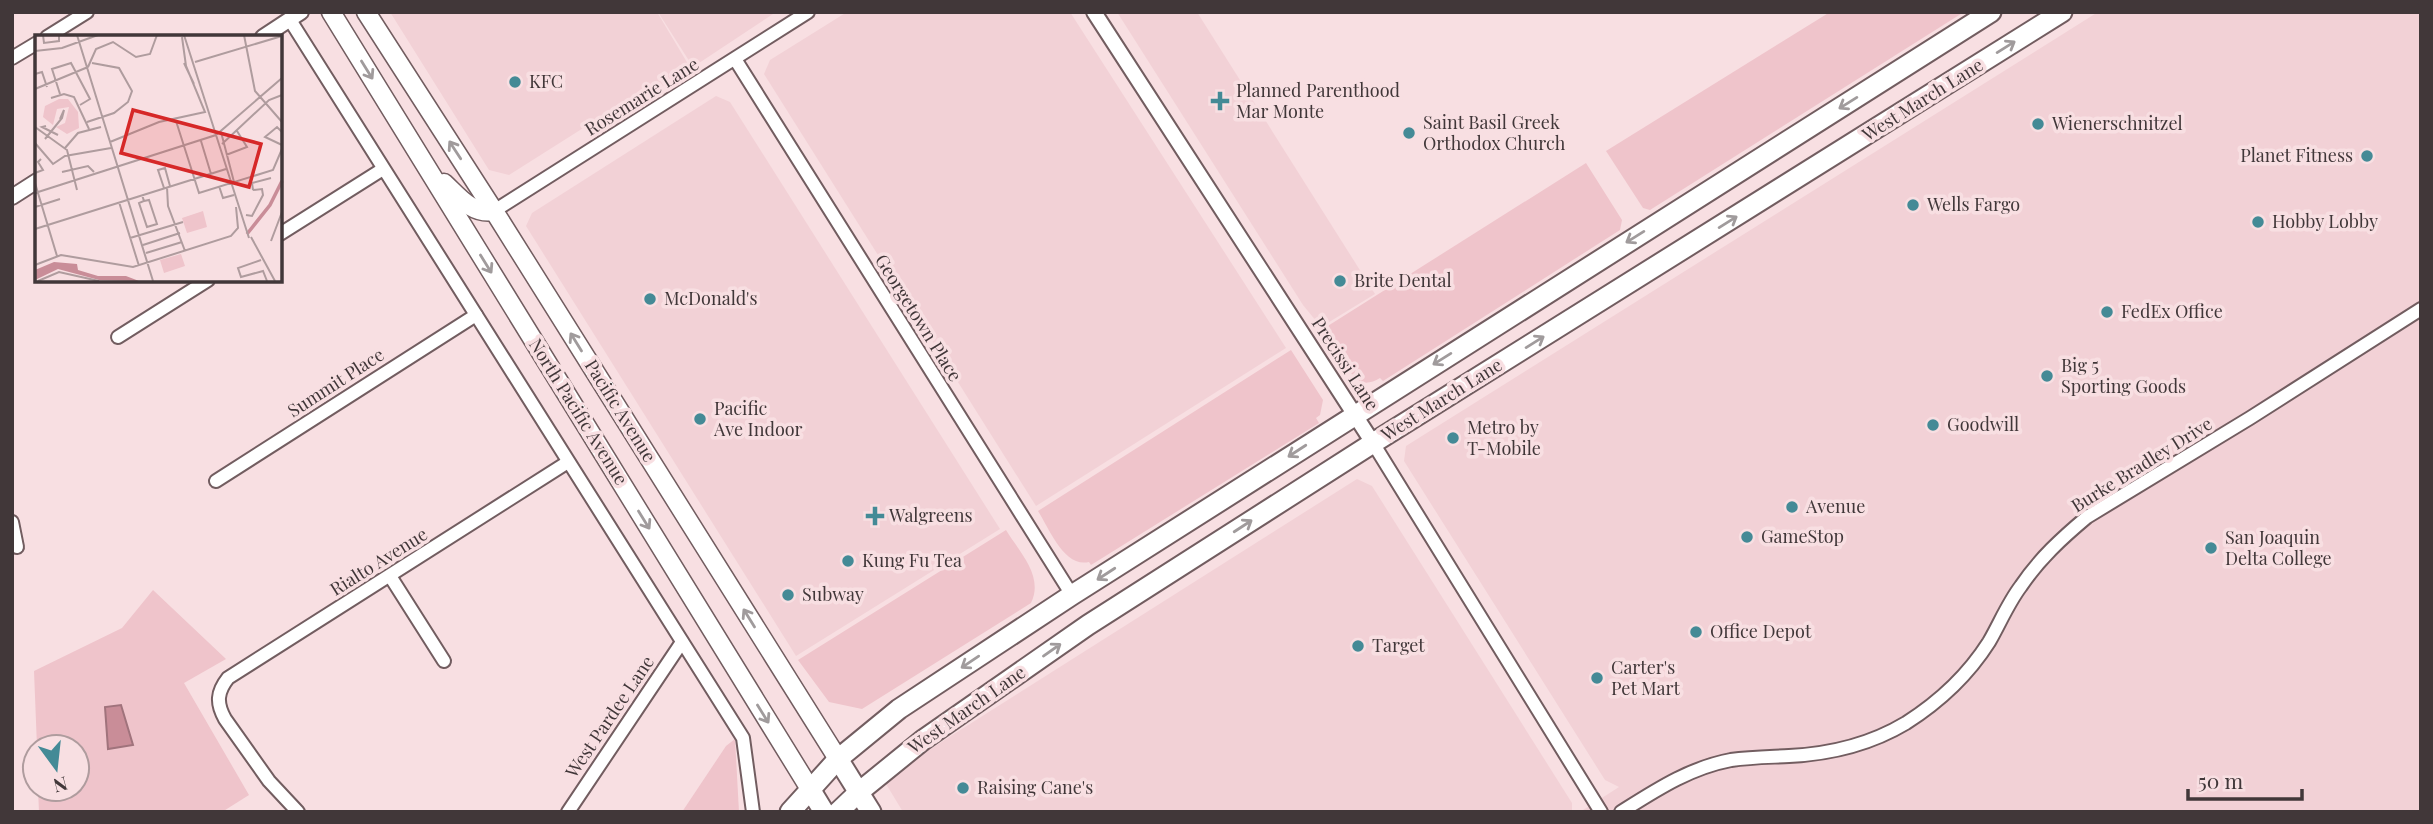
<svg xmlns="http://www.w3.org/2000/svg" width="2433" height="824" viewBox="0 0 2433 824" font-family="'Playfair Display',serif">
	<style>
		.built { fill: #f2d1d6 }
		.green { fill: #efc4cb }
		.water { fill: #c98d98; stroke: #a0737c; stroke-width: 2 }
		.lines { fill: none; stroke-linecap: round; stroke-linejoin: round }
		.minor-casing { stroke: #725d60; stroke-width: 16 }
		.tertiary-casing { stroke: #725d60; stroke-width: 18 }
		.secondary-casing { stroke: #725d60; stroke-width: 21 }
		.primary-casing { stroke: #725d60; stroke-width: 23 }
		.minor { stroke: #fff; stroke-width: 12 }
		.tertiary { stroke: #fff; stroke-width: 14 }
		.secondary { stroke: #fff; stroke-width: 18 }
		.primary { stroke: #fff; stroke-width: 19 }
		.oneway { stroke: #a09b9c }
		.poi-dot { fill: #448a96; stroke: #f8dfe2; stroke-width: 2.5 }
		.labels { text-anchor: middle; stroke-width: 7; stroke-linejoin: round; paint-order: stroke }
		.poi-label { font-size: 18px; fill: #413739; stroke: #f8dfe2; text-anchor: start }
		.street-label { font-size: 18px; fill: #413739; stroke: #f8dfe2 }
		.inset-river { fill: none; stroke: #c98d98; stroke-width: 3.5 }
		.inset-road { fill: none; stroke: #af9c9e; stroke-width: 2 }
		.view { fill: #d62828; fill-opacity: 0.15; stroke: #d62828; stroke-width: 3.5 }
		.inset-edge { fill: none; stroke: #413739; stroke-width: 3.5 }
	</style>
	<rect width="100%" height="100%" fill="#f8dfe2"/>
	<g class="built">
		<path d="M390,12h267l34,57 -61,38 -4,-6 -117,74 -20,-5z"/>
		<path d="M658,12h118l-83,55z"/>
		<path d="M847,12h223l216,336 -250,158 -272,-432 6,-14z"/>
		<path d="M1117,12h80l178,282 -54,33 -18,-22z"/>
		<path d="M2098,12h323v800h-841l39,-25 -14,-7 -201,-319 2,-15z"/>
		<path d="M716,96l14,6 270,427 -204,127 -270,-430 6,-13z"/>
		<path d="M1357,479l15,7 200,317v9h-669l-20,-33z"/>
	</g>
	<g class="green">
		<path d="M1830,12h134l-314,198 -7,-2 -37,-57z"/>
		<path d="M1586,163l36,57 -2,10 -237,151 -3,-3c-10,6 -19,7 -27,-2l-30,-47z"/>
		<path d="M1291,350l32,50 -3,15 -4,3 3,5 -228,142 -2,-3c-25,6 -40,-34 -51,-51z"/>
		<path d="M1006,530c14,23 38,46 25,73l-169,106 -33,-7 -31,-42z"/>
		<path d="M153,590l73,69 -42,24 65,112 -27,17h-183l-1,-23h39v-42h-40l-3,-76 88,-43z"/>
		<path d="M735,739l4,73h-57l44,-66z"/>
	</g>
	<path class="water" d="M121,705l12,40 -25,4 -3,-42z"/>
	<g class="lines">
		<g class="minor-casing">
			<g id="minor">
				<path d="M290,20l453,718 10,74"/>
				<path d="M47,37l40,-25"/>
				<path d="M12,58l25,-15"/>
				<path d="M735,59l337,536"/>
				<path d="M494,211l314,-199"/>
				<path d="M280,234l103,-65"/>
				<path d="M118,337l90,-57"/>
				<path d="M1373,443l228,369"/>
				<path d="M216,481l260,-166"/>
				<path d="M12,522l5,25"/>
				<path d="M390,576l54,85"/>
				<path d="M298,812l-29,-31 -44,-62c-9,-16 -8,-27 3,-41l340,-216"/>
				<path d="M568,812l114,-170"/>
				<path d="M1621,812c35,-22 68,-44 110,-52 20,-3 39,-3 58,-4 41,-2 82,-12 117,-33 33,-21 62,-48 83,-81 11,-19 19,-39 32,-56 18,-27 41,-48 66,-69l163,-99 171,-109"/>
			</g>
		</g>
		<g class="tertiary-casing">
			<g id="tertiary">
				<path d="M1094,12l279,431"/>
				<path d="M263,37l38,-25"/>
				<path d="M12,197l25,-16"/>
			</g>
		</g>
		<g class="secondary-casing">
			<g id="secondary">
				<path d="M331,12l479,777"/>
				<path d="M366,12l128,199 344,548"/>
				<path d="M444,183c14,13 28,32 50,28"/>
			</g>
		</g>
		<g class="primary-casing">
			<g id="primary">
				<path d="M838,759l33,53"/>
				<path d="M810,789l14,23"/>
				<path d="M790,812l48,-53 61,-50 173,-114 919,-583"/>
				<path d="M838,812l21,-20 64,-52 165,-115 285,-182 689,-431"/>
			</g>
		</g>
		<use href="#minor" class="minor"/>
		<use href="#tertiary" class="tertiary"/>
		<use href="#secondary" class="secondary"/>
		<use href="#primary" class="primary"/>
	</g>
	<defs><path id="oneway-shaft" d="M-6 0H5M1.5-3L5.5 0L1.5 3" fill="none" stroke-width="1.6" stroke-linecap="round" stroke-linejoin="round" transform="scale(1.75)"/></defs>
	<g class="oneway">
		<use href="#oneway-shaft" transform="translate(2006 47) rotate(-32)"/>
		<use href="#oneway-shaft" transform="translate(367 70) rotate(58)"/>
		<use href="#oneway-shaft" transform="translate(1848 103) rotate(148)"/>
		<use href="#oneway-shaft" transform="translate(455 150) rotate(-123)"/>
		<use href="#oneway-shaft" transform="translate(1728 222) rotate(-32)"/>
		<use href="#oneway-shaft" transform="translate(1635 237) rotate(148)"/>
		<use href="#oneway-shaft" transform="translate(486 264) rotate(58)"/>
		<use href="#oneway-shaft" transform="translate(576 342) rotate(-122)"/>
		<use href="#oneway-shaft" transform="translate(1535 342) rotate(-32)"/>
		<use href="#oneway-shaft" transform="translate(1442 359) rotate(148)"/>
		<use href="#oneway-shaft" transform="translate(1297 451) rotate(147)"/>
		<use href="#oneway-shaft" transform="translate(644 520) rotate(58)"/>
		<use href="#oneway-shaft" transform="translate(1243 526) rotate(-33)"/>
		<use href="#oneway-shaft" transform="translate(1106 574) rotate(147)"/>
		<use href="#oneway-shaft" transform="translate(749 618) rotate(-122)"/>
		<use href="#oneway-shaft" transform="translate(1052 650) rotate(-35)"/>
		<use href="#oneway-shaft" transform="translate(970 662) rotate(146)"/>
		<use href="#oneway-shaft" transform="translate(763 714) rotate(58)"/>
	</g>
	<g class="poi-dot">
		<circle cx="515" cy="82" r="7"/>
		<path d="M1216.5 90.5h7v7h7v7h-7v7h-7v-7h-7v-7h7z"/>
		<circle cx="2038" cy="124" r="7"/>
		<circle cx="1409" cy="133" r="7"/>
		<circle cx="2367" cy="156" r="7"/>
		<circle cx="1913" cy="205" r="7"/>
		<circle cx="2258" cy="222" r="7"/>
		<circle cx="1340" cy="281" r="7"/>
		<circle cx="650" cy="299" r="7"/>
		<circle cx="2107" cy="312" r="7"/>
		<circle cx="2047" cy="376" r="7"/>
		<circle cx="700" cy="419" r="7"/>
		<circle cx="1933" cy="425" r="7"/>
		<circle cx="1453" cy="438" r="7"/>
		<circle cx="1792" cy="507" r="7"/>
		<path d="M871.5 505.5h7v7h7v7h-7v7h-7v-7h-7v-7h7z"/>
		<circle cx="1747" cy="537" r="7"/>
		<circle cx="2211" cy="548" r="7"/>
		<circle cx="848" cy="561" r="7"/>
		<circle cx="788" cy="595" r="7"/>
		<circle cx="1696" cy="632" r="7"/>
		<circle cx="1358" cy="646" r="7"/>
		<circle cx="1597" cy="678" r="7"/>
		<circle cx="963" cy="788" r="7"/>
	</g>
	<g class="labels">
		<g class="poi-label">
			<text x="529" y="88">KFC</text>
			<text x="1236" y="97">Planned Parenthood<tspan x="1236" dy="21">Mar Monte</tspan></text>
			<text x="1423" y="129">Saint Basil Greek<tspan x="1423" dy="21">Orthodox Church</tspan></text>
			<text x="2052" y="130">Wienerschnitzel</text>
			<text x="2353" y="162" text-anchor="end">Planet Fitness</text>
			<text x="1927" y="211">Wells Fargo</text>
			<text x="2272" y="228">Hobby Lobby</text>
			<text x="1354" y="287">Brite Dental</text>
			<text x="664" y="305">McDonald's</text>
			<text x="2121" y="318">FedEx Office</text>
			<text x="2061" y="372">Big 5<tspan x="2061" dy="21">Sporting Goods</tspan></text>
			<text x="714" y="415">Pacific<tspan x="714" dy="21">Ave Indoor</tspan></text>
			<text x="1947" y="431">Goodwill</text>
			<text x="1467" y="434">Metro by<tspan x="1467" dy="21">T-Mobile</tspan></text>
			<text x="1806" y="513">Avenue</text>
			<text x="889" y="522">Walgreens</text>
			<text x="1761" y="543">GameStop</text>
			<text x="2225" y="544">San Joaquin<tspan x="2225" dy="21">Delta College</tspan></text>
			<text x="862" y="567">Kung Fu Tea</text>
			<text x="802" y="601">Subway</text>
			<text x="1710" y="638">Office Depot</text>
			<text x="1372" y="652">Target</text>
			<text x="1611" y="674">Carter's<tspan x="1611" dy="21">Pet Mart</tspan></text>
			<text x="977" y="794">Raising Cane's</text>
		</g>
		<g class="street-label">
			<text transform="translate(642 97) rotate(-32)" y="6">Rosemarie Lane</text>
			<text transform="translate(1923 100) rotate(-32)" y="6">West March Lane</text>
			<text transform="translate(918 318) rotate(58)" y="6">Georgetown Place</text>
			<text transform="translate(1345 364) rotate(57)" y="6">Precissi Lane</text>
			<text transform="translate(336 383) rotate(-33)" y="6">Summit Place</text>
			<text transform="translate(1442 400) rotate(-32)" y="6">West March Lane</text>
			<text transform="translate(620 411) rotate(58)" y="6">Pacific Avenue</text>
			<text transform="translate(578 412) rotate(58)" y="6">North Pacific Avenue</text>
			<text transform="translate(2142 465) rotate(-32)" y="6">Burke Bradley Drive</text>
			<text transform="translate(379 562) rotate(-32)" y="6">Rialto Avenue</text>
			<text transform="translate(967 710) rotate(-35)" y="6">West March Lane</text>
			<text transform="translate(610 717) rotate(-56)" y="6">West Pardee Lane</text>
		</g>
	</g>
	<g transform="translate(35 35)">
		<rect width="247" height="247" fill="#f8dfe2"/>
		<path d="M24,64h9l10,13 1,16 -12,6 -11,-7 9,-4 4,-16 -12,2 -4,16 -10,-8 2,-11zM168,176l4,16 -20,6 -5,-15zM146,219l4,12 -21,7 -4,-13z" fill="#efc4cb"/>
		<path d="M19,227l23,2 1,6 20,6h28l13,5 -40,-1 -41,-11 -23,11v-10z" fill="#c98d98"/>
		<path class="inset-river" d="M212,199l23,-29 12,-24"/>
		<path class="inset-road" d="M8,0l1,8 15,-2v-6M42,0l76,246M149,0l65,203M209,0l11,56 27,31M0,16l27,-3 36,-13M160,27l87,-26M149,28l10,21M53,32l8,-18 17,-7 23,15 14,-3 7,-19M0,39l7,-2 5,15M0,54l53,-22M25,59l-8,-25 19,-6 19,36 -10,6M16,63l13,-4 10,3 15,32M141,86l23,72 74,-23 9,-21M52,87l27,-9 14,-11 4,-11 -13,-23 -27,-5M11,91l-4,1 16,8M0,92l32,23 10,40M186,97l13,50M247,97l-5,-5 -12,10 17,8M10,104l17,-21 2,-8 -4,9M166,106l10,33M75,107l49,-20 46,-10 -19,-46 -4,-29M0,108l18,21 12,-8 46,-8M187,109l47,-44 13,-5M30,113l13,-15 23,-6M191,120l21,-8 -10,-16M27,137l26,-6 6,6M0,138l8,-3 -5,-8 3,-3M0,148l22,73M184,151l4,12 11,-3M132,152l1,19 17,45M129,153l-6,-18 7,-2 5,18M218,155l-1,-7 19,-5M0,158l181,-58 66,-57M107,160l2,6 -5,2 8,24 10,-3 -8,-24 -5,1M84,167l20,64M0,172l25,-8M211,180l6,1 11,-21 -1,-6 -9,1M0,194l191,-60M216,202l24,44M95,203l53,-16M236,206l11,-29M108,210l37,-12M111,218l36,-11M226,225l-23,8 3,9 22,-6 4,10M0,230l26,-10 72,12 98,-31 7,-8 -2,-21M3,246l21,-9 40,9"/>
		<path class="view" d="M98,75l128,34 -12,43 -128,-34z"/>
		<rect width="247" height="247" class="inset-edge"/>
	</g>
	<rect width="2433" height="824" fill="none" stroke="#413739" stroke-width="28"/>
	<g transform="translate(56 768) rotate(165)"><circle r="33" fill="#f8dfe2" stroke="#af9c9e" stroke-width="2"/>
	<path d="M0-5L12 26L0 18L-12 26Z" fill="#448a96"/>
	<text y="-10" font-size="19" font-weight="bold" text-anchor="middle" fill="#413739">N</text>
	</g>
	<path d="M2188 789v10h114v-10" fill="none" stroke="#413739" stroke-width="3.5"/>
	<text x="2198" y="789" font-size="21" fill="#413739" stroke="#f8dfe2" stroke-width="5" paint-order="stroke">50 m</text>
</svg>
